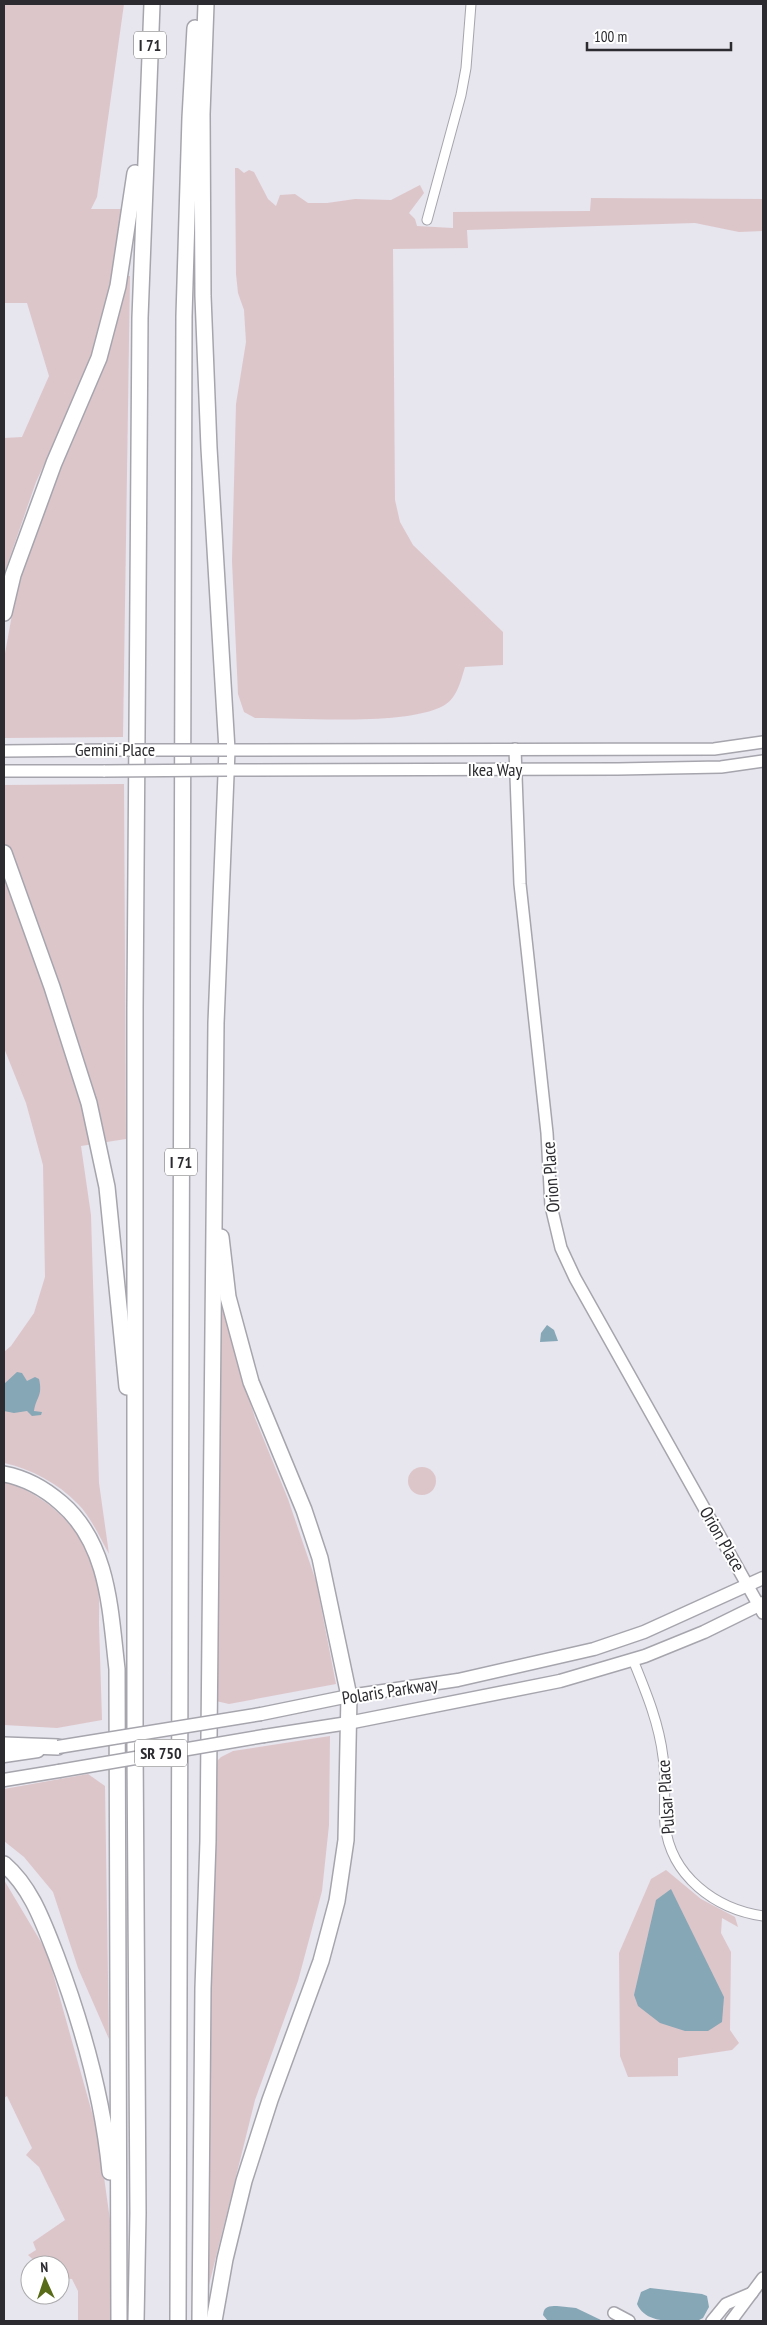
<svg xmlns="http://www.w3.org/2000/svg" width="767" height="2325" viewBox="0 0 767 2325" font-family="'PT Sans Narrow',sans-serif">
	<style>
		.green { fill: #ddc6ca }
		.water { fill: #86a7b6 }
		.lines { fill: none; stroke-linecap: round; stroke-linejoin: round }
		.street-casing { stroke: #a6a5ad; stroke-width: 11 }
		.secondary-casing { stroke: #a6a5ad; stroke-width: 14 }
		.primary-casing { stroke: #a6a5ad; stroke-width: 15 }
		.highway-casing { stroke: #a6a5ad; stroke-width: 18 }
		.street { stroke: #fff; stroke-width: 9 }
		.secondary { stroke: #fff; stroke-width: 11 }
		.primary { stroke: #fff; stroke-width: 12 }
		.highway { stroke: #fff; stroke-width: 15 }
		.secondary-bridge-casing { stroke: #a6a5ad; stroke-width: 14; stroke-linecap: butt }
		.primary-bridge-casing { stroke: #a6a5ad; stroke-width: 15; stroke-linecap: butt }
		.secondary-bridge { stroke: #fff; stroke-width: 11 }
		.primary-bridge { stroke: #fff; stroke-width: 12 }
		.labels { text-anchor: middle; stroke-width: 4; stroke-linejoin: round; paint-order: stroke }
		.shield { fill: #fff; stroke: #6b6b6d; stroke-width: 1 }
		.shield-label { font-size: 16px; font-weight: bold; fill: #2c2b2f }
		.street-label { font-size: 18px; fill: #2c2b2f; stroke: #fff }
	</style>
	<rect width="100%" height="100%" fill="#e7e5ee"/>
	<g class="green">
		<path d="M4,4h120l-27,193 -6,12h31l-7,53 -20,83 -20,52 -39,85 -32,92v-136l18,-1 27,-61 -22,-73h-23z"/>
		<path d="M235,168h3l6,5 5,-3 5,2 14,27 8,7 4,-11 15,-1 13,9h19l28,-4 36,1 29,-15 4,8 -15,20 6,6 2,7 36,2v-16l137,-1 1,-13 172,1v32l-24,1 -44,-9 -228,7 1,18 -75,1 2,251 5,22 13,23 90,87v33l-38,2c-4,13 -8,32 -22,39 -38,20 -142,12 -188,12l-11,-6 -6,-18 -6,-133 4,-157 10,-62 -2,-32 -6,-17 -2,-19z"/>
		<path d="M125,276h5l-7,461 -119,1v-79l11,-61 24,-80z"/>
		<path d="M124,784l2,355 -45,7 10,69 8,268 10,71c-9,-16 -18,-37 -31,-50 -20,-21 -47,-35 -74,-41v-111l7,-6 23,-33 11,-36 -2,-112 -17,-62 -22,-55v-263z"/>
		<path d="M221,1303l34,115 33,81 28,82 20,103 -107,20 -13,-3z"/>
		<circle cx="422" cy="1481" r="14"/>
		<path d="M4,1481c48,17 82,50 93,101 3,13 2,29 2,42 1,32 2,64 3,96l-45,8 -53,-3z"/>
		<path d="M330,1736l-1,89 -7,66 -24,90 -43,119 -46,185 3,-519 9,-9 12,-6z"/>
		<path d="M88,1774l17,12 4,253 -31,-71 -25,-76 -29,-35 -20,-16v-52z"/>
		<path d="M666,1870l35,29 34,18 3,10 -16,-9 -1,15 10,19 -1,78 9,13 -7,7 -54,8v18l-50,1 -8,-21 -1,-103 32,-74z"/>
		<path d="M4,1880l43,72 51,182 12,86 1,101h-33v-30l-6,-12 -12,-1v-13h-21l-11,-10 8,-5 -3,-8 32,-22 -26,-53 -13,-12 6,-7 -25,-52 -3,2z"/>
	</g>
	<g class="water">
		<path d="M547,1325l7,5 4,11 -18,1 1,-9z"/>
		<path d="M17,1372l5,1 5,8 8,-4 4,2c4,17 -3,18 -5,32l8,1 -1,3 -9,1 -5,-5 -13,2 -10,-2v-27z"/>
		<path d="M671,1889l53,108 -2,25 -14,9h-23l-25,-8 -22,-17 -4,-11 22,-95z"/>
		<path d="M650,2288l52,6 5,2 2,11 -6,11 -6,3c-21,0 -51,4 -60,-17l4,-12z"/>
		<path d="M557,2306l19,2 27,13h-55l-5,-6c1,-9 6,-9 14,-9z"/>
	</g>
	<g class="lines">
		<g class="street-casing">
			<g id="street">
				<path d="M427,220l34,-125 5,-27 5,-64"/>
				<path d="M633,1660c13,32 26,63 30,97 4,23 0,46 2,68 6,51 50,84 98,91"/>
			</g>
		</g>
		<g class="secondary-casing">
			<g id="secondary">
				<path d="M515,749l5,135 27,249 4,73 10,42 14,30 188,335"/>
				<path d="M227,750l487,-1 49,-7"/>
				<path d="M4,751l100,-1"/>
				<path d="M227,770l391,-1 103,-2 42,-6"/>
				<path d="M4,771h101"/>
				<path d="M614,2313l15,8"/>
				<path d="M712,2321l14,-17 26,-11"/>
				<path d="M731,2321l32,-43"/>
			</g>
		</g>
		<g class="primary-casing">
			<g id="primary">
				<path d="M261,1714l88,-18 109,-16 136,-31 50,-17 119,-54"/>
				<path d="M264,1736l84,-13 212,-42 85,-25 59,-24 59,-29"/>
				<path d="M4,1756l34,-5"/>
				<path d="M4,1780l55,-9"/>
			</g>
		</g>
		<g class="highway-casing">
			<g id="highway">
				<path d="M4,613l9,-38 41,-112 45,-105 19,-72 17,-113"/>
				<path d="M4,853l48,134 37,116 18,84 20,200"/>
				<path d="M4,1474c21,4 41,15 57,29 48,41 49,107 56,166l2,652"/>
				<path d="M4,1745l54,2"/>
				<path d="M4,1864c27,23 39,58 52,91 26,69 47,143 54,217"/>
				<path d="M136,2321l2,-108 -3,-467v-739l5,-689 12,-314"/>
				<path d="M178,2321l6,-2005 6,-198 5,-90"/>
				<path d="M200,2321l3,-333 5,-147 8,-818 11,-273 -18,-302 -6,-152 -1,-182 4,-110"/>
				<path d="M214,2321l11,-62 19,-78 26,-81 51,-139 16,-60 9,-61 3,-144 -29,-138 -16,-48 -53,-128 -23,-85 -7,-60"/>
			</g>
		</g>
		<use href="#street" class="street"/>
		<use href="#secondary" class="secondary"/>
		<use href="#primary" class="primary"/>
		<use href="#highway" class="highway"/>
		<g class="secondary-bridge-casing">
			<g id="secondary-bridge">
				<path d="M104,750h123"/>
				<path d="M105,771l122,-1"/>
			</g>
		</g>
		<g class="primary-bridge-casing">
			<g id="primary-bridge">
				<path d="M58,1747l203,-33"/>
				<path d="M59,1771l205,-35"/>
			</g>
		</g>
		<use href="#secondary-bridge" class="secondary-bridge"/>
		<use href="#primary-bridge" class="primary-bridge"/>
	</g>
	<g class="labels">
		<g class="shield">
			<rect x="134" y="31.5" width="32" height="27" rx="4"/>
			<rect x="165" y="1148.5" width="32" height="27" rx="4"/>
			<rect x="135" y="1739.5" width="52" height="27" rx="4"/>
		</g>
		<g class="shield-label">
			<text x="150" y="51">I 71</text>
			<text x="181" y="1168">I 71</text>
			<text x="161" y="1759">SR 750</text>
		</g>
		<g class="street-label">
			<text x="115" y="756">Gemini Place</text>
			<text x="495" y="776">Ikea Way</text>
			<text transform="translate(551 1177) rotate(-94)" y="6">Orion Place</text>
			<text transform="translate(722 1539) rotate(60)" y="6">Orion Place</text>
			<text transform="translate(390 1691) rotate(-9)" y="6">Polaris Parkway</text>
			<text transform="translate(666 1797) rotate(-94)" y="6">Pulsar Place</text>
		</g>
	</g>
	<rect width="767" height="2325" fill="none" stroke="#2c2b2f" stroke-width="10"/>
	<g transform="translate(45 2280) rotate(357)"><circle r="24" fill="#ffffff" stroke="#abaaac"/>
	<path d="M0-4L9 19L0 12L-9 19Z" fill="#586b18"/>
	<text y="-8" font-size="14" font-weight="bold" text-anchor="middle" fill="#2c2b2f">N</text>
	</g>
	<path d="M587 42v8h144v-8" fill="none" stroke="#2c2b2f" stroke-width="2.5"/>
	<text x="594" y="42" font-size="15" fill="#2c2b2f" stroke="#ffffff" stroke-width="4" paint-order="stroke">100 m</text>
</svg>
